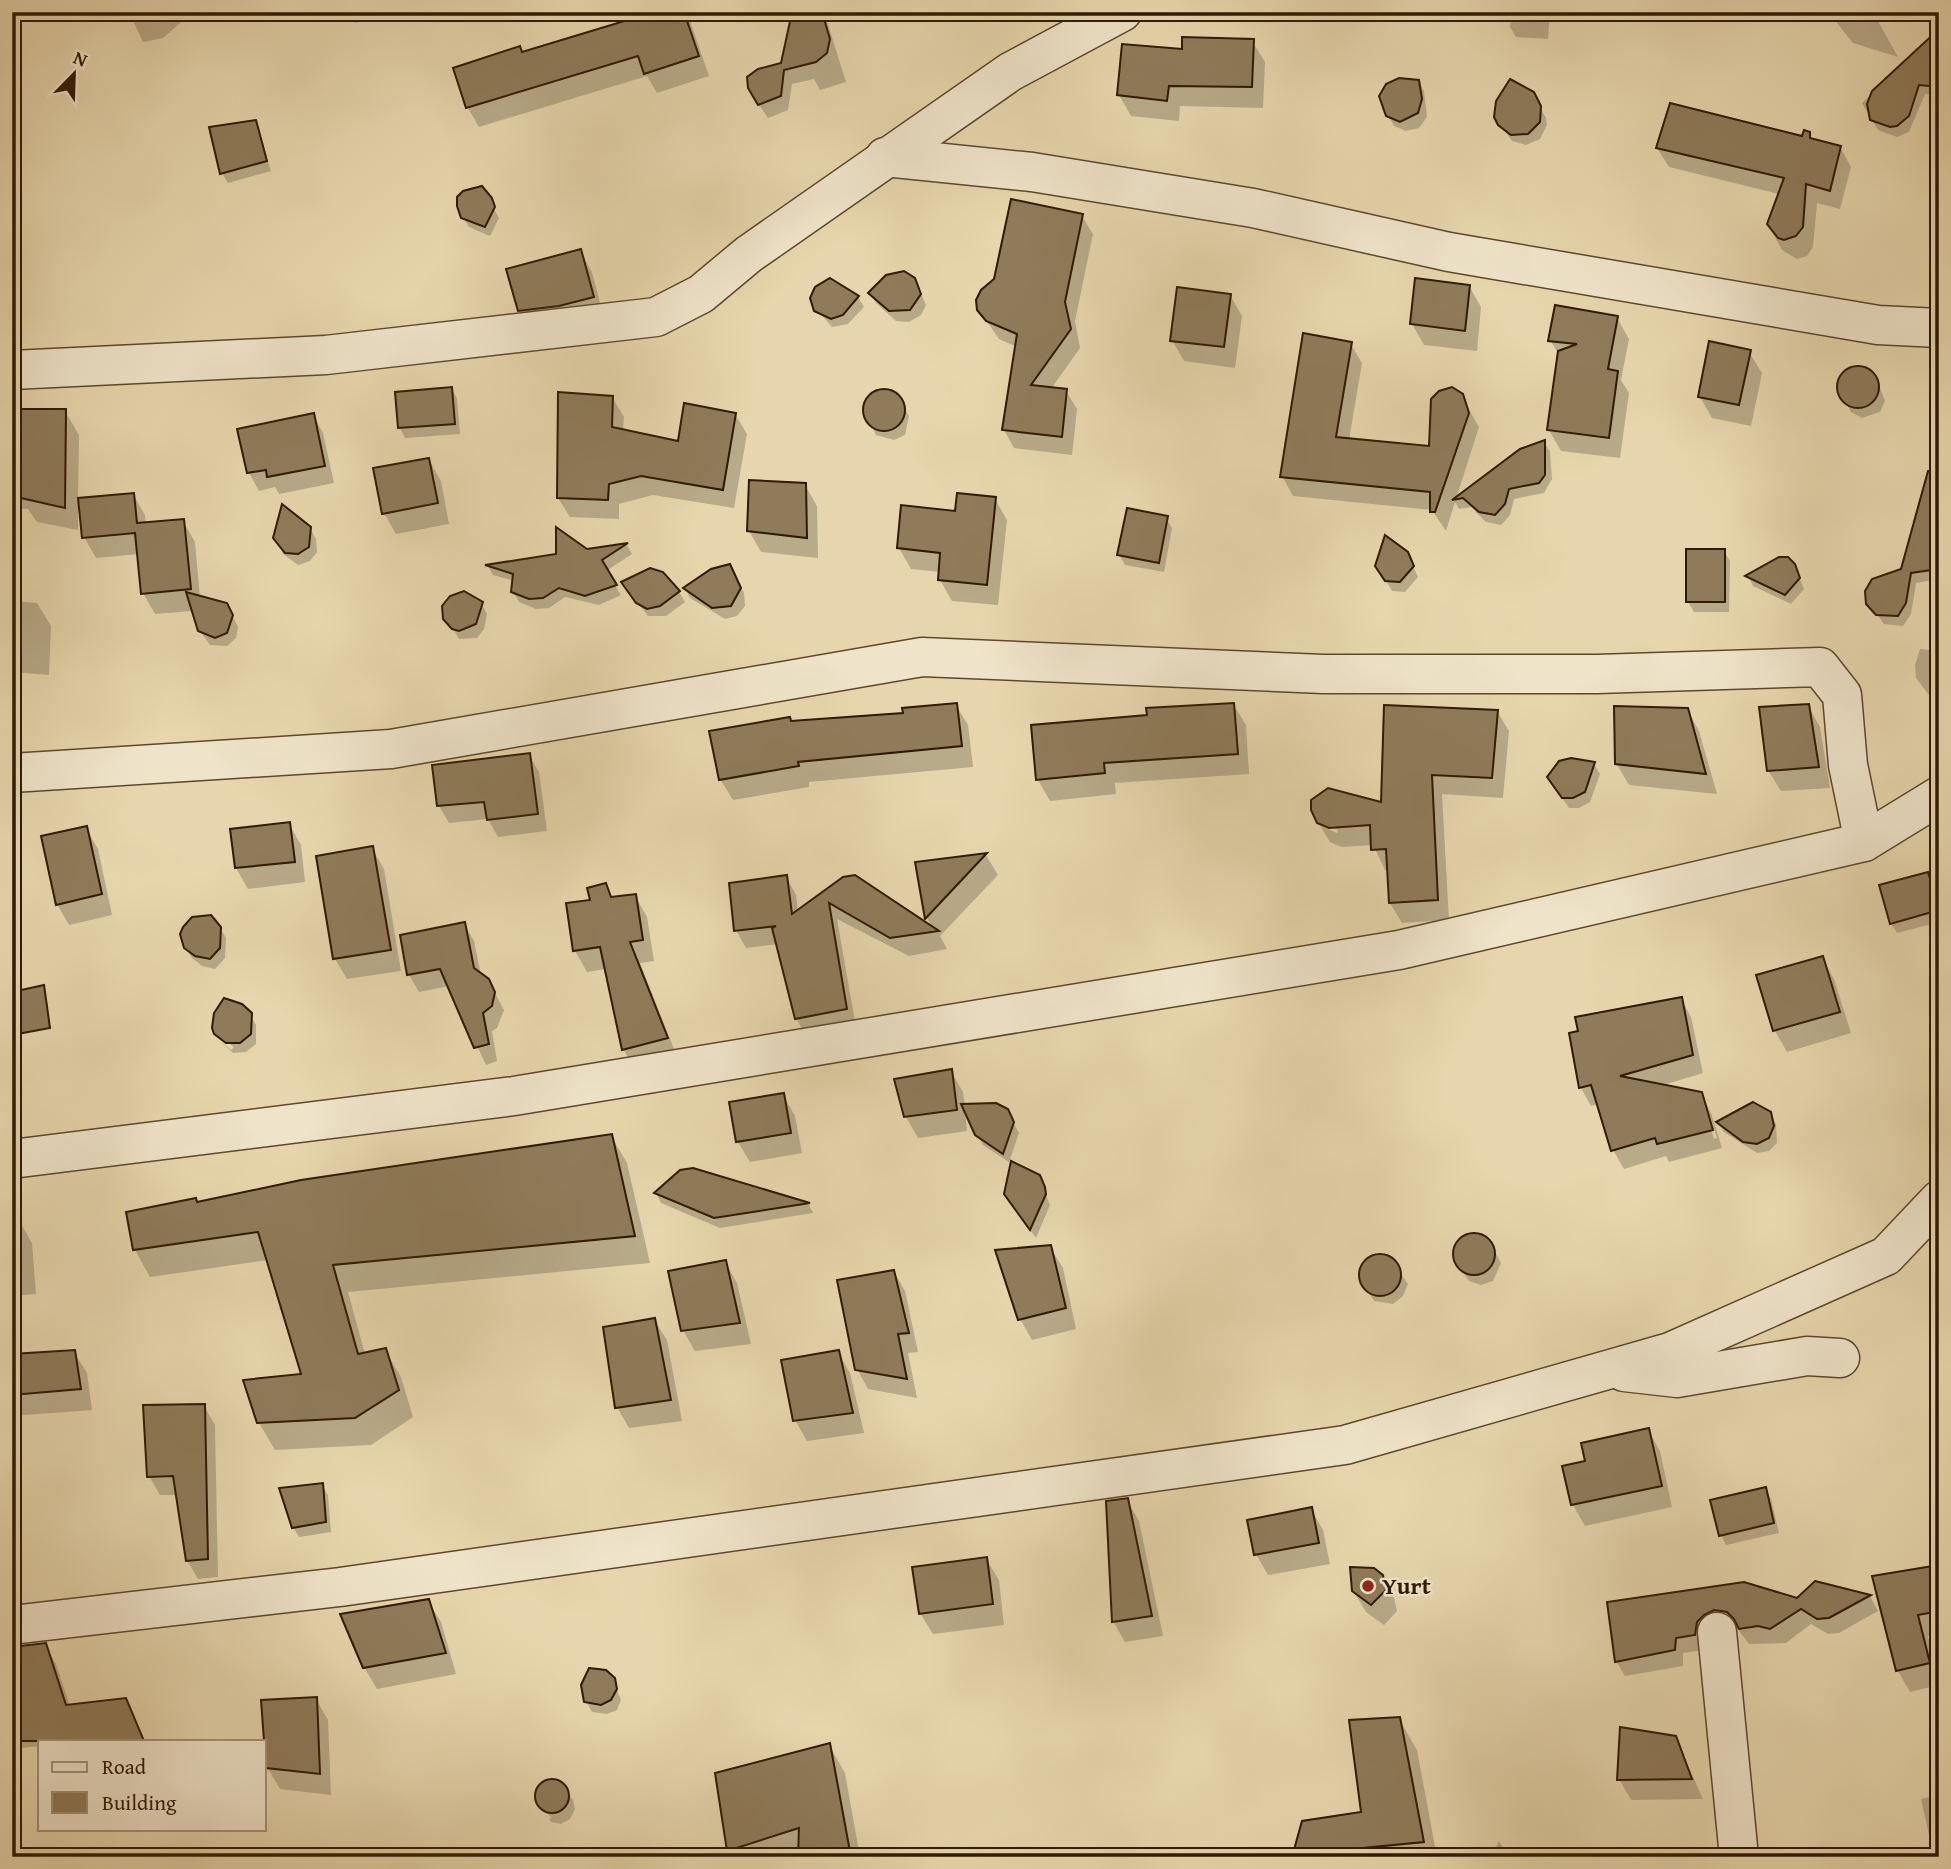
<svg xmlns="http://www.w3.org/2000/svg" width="1951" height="1869" viewBox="0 0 1951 1869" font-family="'Gentium Book Plus',serif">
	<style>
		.shadow { fill: #0003; fill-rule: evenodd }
		.building { fill: #8f7b5a; stroke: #2f1901; stroke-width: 2 }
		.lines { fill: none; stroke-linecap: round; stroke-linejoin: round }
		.street-casing { stroke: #5d482c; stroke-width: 41 }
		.street { stroke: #efe4ca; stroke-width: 38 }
		.poi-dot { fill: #8f2418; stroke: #efe4ca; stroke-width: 2.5 }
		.labels { text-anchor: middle; stroke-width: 5; stroke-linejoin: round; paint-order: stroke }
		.poi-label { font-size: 24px; font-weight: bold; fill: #2f1901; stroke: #efe4ca; text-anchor: start }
	</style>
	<rect width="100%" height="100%" fill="#e7d6ad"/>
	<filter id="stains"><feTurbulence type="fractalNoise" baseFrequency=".00286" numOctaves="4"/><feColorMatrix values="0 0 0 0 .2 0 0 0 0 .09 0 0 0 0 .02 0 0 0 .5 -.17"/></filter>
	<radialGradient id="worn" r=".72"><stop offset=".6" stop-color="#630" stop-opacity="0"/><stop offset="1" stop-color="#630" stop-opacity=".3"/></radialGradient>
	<g class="shadow">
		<path d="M129,12h58l1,4 -25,22 -20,4z"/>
		<path d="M338,12h31l-3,6 -10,5 -15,-6z"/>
		<path d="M622,12h65l22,64 -52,17 -10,-17 -168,51 -11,-19 -13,-39 67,-15 105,-31z"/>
		<path d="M790,12h52l-16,6 20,64 -26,8 -6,-11 -22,5 -4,26 -20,8 -16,-24 31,-30 9,-46z"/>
		<path d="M1511,12h39l-2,27 -32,-2 -6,-10z"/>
		<path d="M1683,12h30l-14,9 -13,-4z"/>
		<path d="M1838,12h35l25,45 -45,-14 -16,-20z"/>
		<path d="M1938,32l1,63 -14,-1 -16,38 -12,5 -19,-7 -16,-27z"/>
		<path d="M1252,41l13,21 -2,46 -83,-2 -1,15 -48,-5 -12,-21 64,-44z"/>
		<path d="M1418,81l6,10 3,26 -8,11 -13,3 -12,-5 -6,-11z"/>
		<path d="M1533,94l13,24 1,7 -7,14 -14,6 -14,-4 -10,-14z"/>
		<path d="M255,122l16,49 -43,12 -6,-10z"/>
		<path d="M1809,133l4,7 27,7 11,20 -11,42 -23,-6 -4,44 -6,9 -10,3 -15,-9 -11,-20 -2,-12 10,-24 -110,-27 -12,-19 146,-10z"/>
		<path d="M474,188h8l17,30 -9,18 -21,-9 -9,-15 -1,-14z"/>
		<path d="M1082,216l11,18 -18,87 5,27 -29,41 15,2 11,18 -5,46 -58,-7 -10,-18 13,-83 -18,-8 -20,-29z"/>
		<path d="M580,251l12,21 12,46 -72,13 -13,-21z"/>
		<path d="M914,279l12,26 -5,10 -12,7 -13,-1 -20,-18 -5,-9z"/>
		<path d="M830,280l28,17 6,10 -16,17 -16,3 -19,-22v-12l7,-9z"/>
		<path d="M1469,286l12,21 -4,44 -53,-6 -12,-21z"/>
		<path d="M1230,295l12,21 -7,52 -51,-7 -12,-21z"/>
		<path d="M1617,318l12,21 -8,41 8,13 -9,65 -59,-7 -12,-21 10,-75 -9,-15z"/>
		<path d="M1350,343l12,20 -13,77 82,8 30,-52 18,31 -23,72 88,-57 6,10 2,27 -8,14 -30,6 -4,16 -9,10 -15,-3 -15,-15 -12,2 -4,-7 -9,29 -14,-21 -139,-14 -11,-20z"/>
		<path d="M1749,352l13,21 -11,53 -39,-8 -12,-21z"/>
		<path d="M1852,369h13l13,14 7,18 -5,11 -18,6 -11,-6 -12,-22 2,-12z"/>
		<path d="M451,388l6,10 3,36 -55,4 -5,-10z"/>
		<path d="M884,391l12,3 13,22 -4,19 -11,5 -18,-5 -11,-23 2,-12z"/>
		<path d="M612,397l12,20 -1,14 57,12 55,-29 12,20 -13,74 -81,-13 -34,9v15l-49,-2 -12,-19z"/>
		<path d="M12,411h53l14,24 -1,65 55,-6 12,21 1,9 37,-3 12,21 5,56 32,17 6,12 -2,11 -9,8 -17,-1 -14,-20 -4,-14 -37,3 -12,-21 -4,-39 -43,4 -12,-21 -3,-31h-3v24l-41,-8 -9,-13h-16z"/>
		<path d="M313,415l10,18 11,50 -55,11 -4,-7 -16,4 -10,-18 -10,-43z"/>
		<path d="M1935,433h4v57l-4,-7z"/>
		<path d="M429,460l12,21 8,43 -53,10 -12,-21z"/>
		<path d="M805,485l12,21 1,52 -57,-6 -12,-21z"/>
		<path d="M995,499l12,21 -9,85 -46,-4 -12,-21v-8l-29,-3 -12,-21 58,-35z"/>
		<path d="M1166,518l6,10 -8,44 -39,-7 -6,-10z"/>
		<path d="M310,528l6,11 1,13 -7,9 -12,4 -15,-11 -8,-22z"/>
		<path d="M1939,532v47l-23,4 -5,31 -8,12 -19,-2 -12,-16z"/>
		<path d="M627,545l5,9 -26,17 15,24 -22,10 -34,-8 -16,11 -13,1 -17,-7 -6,-11 1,-10 -21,-6 -5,-9z"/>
		<path d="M1724,551l6,10 -1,51h-35l-6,-10z"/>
		<path d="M1409,558l9,19 -13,15 -13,-1 -9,-15z"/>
		<path d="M1787,559l9,11 8,19 -13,15 -38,-18 -5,-10 25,-16z"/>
		<path d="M729,566l15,27 1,13 -8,10 -12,3 -35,-21 -5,-10z"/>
		<path d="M644,571h12l23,21 6,10 -19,14h-18l-25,-33z"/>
		<path d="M12,601l25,2 14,23 -2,49 -37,-3z"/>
		<path d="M481,603l6,11 -3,15 -7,9 -18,1 -15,-26z"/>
		<path d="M1920,649l19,2v47h-8l-15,-20 -1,-13z"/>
		<path d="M1233,704l13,21 3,49 -134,9 1,11 -66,7 -12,-21 111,-64z"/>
		<path d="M956,705l12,20 5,42 -164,15v5l-76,13 -13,-21 72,-56 113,-8z"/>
		<path d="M1808,706l12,21 10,61 -49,3 -13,-21z"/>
		<path d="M1687,709l12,22 18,63 -88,-9 -13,-22z"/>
		<path d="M1497,711l12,20 -6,67 -61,-4 7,126 -47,3 -12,-20 -1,-33h-4l-12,-25 -31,2 -12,-5 -12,-20 65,-18zM1321,822l17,8 -1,3 -16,-7z"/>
		<path d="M529,755l10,17 8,59 -49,6 -10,-18 -39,4 -10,-17z"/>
		<path d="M1594,764l6,10 -10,28 -11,6h-10l-14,-20z"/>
		<path d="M289,824l12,21 4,37 -57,7 -12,-21z"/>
		<path d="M86,828l12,21 14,66 -43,10 -12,-21z"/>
		<path d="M372,848l12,21 17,102 -54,8 -12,-20z"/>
		<path d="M986,855l12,20 -58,61 7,13 -38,7 -72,-37 19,108 -50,9 -10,-18 -18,-74 -32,4 -10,-18 50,-53 10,18 2,16 45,-33 18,1 72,50 -6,-11 -10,-55z"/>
		<path d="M1928,874l11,30v18l-42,11 -6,-10z"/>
		<path d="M605,885l8,14 22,-3 12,21 7,44 -14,2 38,96 -42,12 -12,-21 -18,-81 -19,3 -12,-21 -7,-47 24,-3z"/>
		<path d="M464,924l10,17 7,34 7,5 16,30 -7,18 -5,3 5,30 -11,4 -37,-79 -30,6 -10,-17 -7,-38z"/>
		<path d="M220,928l6,10 -1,20 -10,11 -13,-3 -10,-8 -7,-11z"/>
		<path d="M1822,958l12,21 17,54 -64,19 -12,-21 -17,-54z"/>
		<path d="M1681,999l10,18 12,56 -43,13 41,8 10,19 11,35 -53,14 -3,-6 -42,13 -11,-19 -15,-46 -7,2 -10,-18zM1705,1109h3l9,29 -3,1z"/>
		<path d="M250,1014l6,11v19l-10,8 -13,1 -13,-12 11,9 3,-3 -17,-13z"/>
		<path d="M951,1071l12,21 2,14 48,16 6,11 -10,29 30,14 11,29 -14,33 -28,-38 -3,-13 7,-23 -29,-19 -18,-34 2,20 -49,7 -12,-21 -9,-37z"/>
		<path d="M783,1095l12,21 7,37 -52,9 -12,-20z"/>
		<path d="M1770,1114l6,10 1,19 -8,8 -12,2 -33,-21 -6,-9z"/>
		<path d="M611,1136l16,27 23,100 -302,29 17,62 20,-4 16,27 12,40 -42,28 -96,5 -16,-27 44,-47 -35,-116 -118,17 -15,-27z"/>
		<path d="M693,1170l116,35 4,8 -93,15 -59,-25 -5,-10z"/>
		<path d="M20,1222l12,21 4,51 -24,2v-73z"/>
		<path d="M1472,1235l17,6 12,22 -8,18 -12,4 -12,-4 -16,-23 8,-17z"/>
		<path d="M1050,1247l13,21 13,61 -44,11 -12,-21z"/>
		<path d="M1377,1255l12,2 19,27 -5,12 -10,8 -19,-3 -13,-22 1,-13z"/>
		<path d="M725,1262l12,21 14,61 -56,7 -12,-21z"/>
		<path d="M894,1272l11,19 13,61 -10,1 9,45 -49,-9 -11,-20z"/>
		<path d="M654,1320l13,20 15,81 -53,7 -12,-21z"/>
		<path d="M74,1352l13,21 5,37 -80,6v-60z"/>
		<path d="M838,1352l12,21 14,60 -57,8 -12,-21z"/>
		<path d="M204,1406l11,19 3,152 -20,2 -11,-19 -10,-65h-17l-11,-19z"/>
		<path d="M1648,1430l12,21 12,56 -87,19 -12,-21 -9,-38 23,-5z"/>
		<path d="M322,1485l6,10 3,37 -32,5 -6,-10z"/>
		<path d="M1765,1489l6,10 8,34 -53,12 -5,-10z"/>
		<path d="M1127,1500l12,21 24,115 -38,6 -12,-21z"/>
		<path d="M1311,1509l12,21 7,34 -62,11 -12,-21z"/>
		<path d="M986,1559l13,21 5,45 -71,9 -13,-21z"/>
		<path d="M1939,1567v67l-11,2 11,49 -29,7 -12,-21 -23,-93z"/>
		<path d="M1382,1576l12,22 3,13 -13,14 -18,-13 -13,-22z"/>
		<path d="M1816,1583l54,13 8,15 -39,22 -11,1 -17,-10 -25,19 -37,1 -12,-16 -13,-3 -20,25 -21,3v13l-58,10 -9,-15 -8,-57 190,-4z"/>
		<path d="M428,1601l13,21 15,52 -79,15 -13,-22z"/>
		<path d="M45,1645l11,19 14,42 55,-7 20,42h-105v5l-28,3v-100z"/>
		<path d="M613,1680l8,20 -4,10 -10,4 -15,-2 -6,-11z"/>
		<path d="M316,1699l12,21 3,75 -51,-6 -13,-22z"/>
		<path d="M1399,1719l18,31 20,107h-143l69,-44z"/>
		<path d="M1675,1737l28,62 -72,1 -12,-21z"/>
		<path d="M829,1745l16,28 15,84h-128l-4,-7z"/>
		<path d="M550,1780l10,2 13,18 2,9 -5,10 -9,5 -10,-2 -7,-8 5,6 2,-3 -13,-13 -2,-10 5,-9z"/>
		<path d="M1939,1795v62h-5l-13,-58z"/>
		<path d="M1499,1841l9,15v1h-17z"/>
		<path d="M1100,1847l6,10h-34z"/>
	</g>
	<g class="building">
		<path d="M654,12h30l15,44 -55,18 -6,-18 -172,52 -13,-40 67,-22 2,6z"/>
		<path d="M792,12h30l8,27 -3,14 -11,9 -32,8 -3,26 -23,9 -10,-17 -1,-11 11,-8 23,-6z"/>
		<path d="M1939,29v58l-20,-2 -10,31 -12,10 -7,1 -20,-7 -3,-16 5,-13z"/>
		<path d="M1182,37l72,2 -2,48 -83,-1 -2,15 -50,-6 5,-51 60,5z"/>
		<path d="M1399,78l20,2 3,19 -4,14 -18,9 -14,-6 -7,-20 7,-12z"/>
		<path d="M1510,79l24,13 7,14 -1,16 -12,12 -17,1 -13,-10 -4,-8 2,-16z"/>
		<path d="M1670,103l132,33 2,-6 6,2v6l31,8 -11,45 -24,-7 -3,43 -7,9 -12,4 -6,-2 -11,-14 17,-46 -128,-30z"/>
		<path d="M256,120l11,41 -47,13 -11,-47z"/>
		<path d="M482,186l10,12 3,9 -10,20 -24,-9 -4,-12v-9l6,-6z"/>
		<path d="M1011,199l72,15 -18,88 6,27 -40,56 36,4 -5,48 -60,-7 15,-96 -31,-13 -9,-11 -1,-10 5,-10 13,-11z"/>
		<path d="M581,249l13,48 -35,9 -41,5 -12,-42z"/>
		<path d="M904,271l11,7 6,16 -11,16 -21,1 -21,-18 18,-18z"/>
		<path d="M830,278l29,18 -16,19 -12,4 -17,-8 -4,-13 5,-11z"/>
		<path d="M1415,278l55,7 -5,46 -55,-7z"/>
		<path d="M1177,287l54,7 -7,53 -54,-6z"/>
		<path d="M1555,305l63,11 -10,53 10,2 -9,67 -62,-8 11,-79 19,-7 -29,-3z"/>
		<path d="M1303,333l49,9 -16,95 93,9 2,-47 8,-8 13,-4 11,7 6,19 -34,99h-5v-20l-150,-15z"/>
		<path d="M1709,341l42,9 -12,55 -41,-8z"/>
		<circle cx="1858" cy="387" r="21"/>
		<path d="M452,387l3,37 -57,4 -3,-36z"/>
		<circle cx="884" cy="410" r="21"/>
		<path d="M558,392l55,4 -1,31 66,14 6,-38 52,10 -13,77 -82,-14 -32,8 -1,16 -51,-2z"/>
		<path d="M12,409h54l-1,99 -44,-10 -9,-13z"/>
		<path d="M314,413l11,53 -58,11 -1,-7 -19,3 -10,-44z"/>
		<path d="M1545,440v35l-6,8 -30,6 -4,15 -10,11 -16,-3 -16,-14 -11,2 68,-51z"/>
		<path d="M429,458l9,45 -56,11 -9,-46z"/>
		<path d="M1928,471l11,1v97l-28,4 -5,30 -8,13 -22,-1 -10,-11 -1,-13 7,-12 29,-10z"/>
		<path d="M749,480l57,3 1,55 -60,-7z"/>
		<path d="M134,493l3,30 47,-4 7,70 -50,5 -6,-61 -53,5 -4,-40z"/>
		<path d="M957,493l39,4 -9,88 -49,-5 2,-27 -43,-5 4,-43 54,6z"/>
		<path d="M282,504l29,23 -2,20 -11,7 -13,-1 -12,-15z"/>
		<path d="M1127,508l41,8 -9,47 -42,-8z"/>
		<path d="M556,527l31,22 41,-6 -26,17 15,25 -32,11 -26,-8 -16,10 -14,1 -18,-7 2,-18 -28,-9 71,-11z"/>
		<path d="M1385,535l23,17 6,14 -14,16 -15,-1 -10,-15z"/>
		<rect x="1686" y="549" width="39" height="53"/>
		<path d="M1779,557h9l7,7 5,14 -15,17 -40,-19z"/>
		<path d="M730,564l11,24 -10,18 -19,2 -29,-20 28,-19z"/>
		<path d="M650,568l13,4 17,19 -20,15 -13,3 -11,-6 -15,-21z"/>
		<path d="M464,591l19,11 -7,22 -17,7 -7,-2 -9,-10 -1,-13 8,-10z"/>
		<path d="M186,592l41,11 6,12 -6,18 -12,5 -17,-7z"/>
		<path d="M957,703l5,43 -164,16 1,4 -80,14 -10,-49 81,-14 1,4 112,-8 -1,-5z"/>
		<path d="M1234,703l4,51 -134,9 1,10 -69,7 -5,-55 116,-10 -1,-7z"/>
		<path d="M1809,704l10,63 -52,4 -8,-64z"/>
		<path d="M1384,705l114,5 -6,68 -60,-3 6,125 -49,3 -3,-54 -15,1 -1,-25 -41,3 -12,-5 -6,-13v-10l17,-12 53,14z"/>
		<path d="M1614,706l74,2 18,66 -91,-10z"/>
		<path d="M530,753l8,61 -51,6 -3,-18 -47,4 -5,-41z"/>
		<path d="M1571,758l24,4 -10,30 -12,6h-11l-15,-21 12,-16z"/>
		<path d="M290,822l5,40 -60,6 -5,-39z"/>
		<path d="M87,826l15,68 -46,11 -15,-69z"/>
		<path d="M373,846l18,104 -58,9 -17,-103z"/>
		<path d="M987,853l-62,66 -10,-57z"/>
		<path d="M1928,872l11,38 -49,14 -11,-39z"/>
		<path d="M787,875l5,39 51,-37 12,-2 84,56 -49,7 -61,-35 18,106 -52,10 -23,-91 4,-2 -42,5 -5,-48z"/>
		<path d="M606,883l5,14 25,-3 7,46 -13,2 38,96 -46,12 -22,-103 -27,4 -7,-48 24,-3 -3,-12z"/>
		<path d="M211,915l10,12 -1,21 -10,11 -15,-3 -11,-8 -4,-14 3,-7 9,-10z"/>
		<path d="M465,922l9,46 15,11 6,13 -3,14 -9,7 6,31 -15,4 -34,-79 -33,6 -7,-40z"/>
		<path d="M1823,956l17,56 -67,19 -17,-56z"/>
		<path d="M44,985l6,43 -38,7v-43z"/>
		<path d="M1682,997l11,58 -73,21 82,16 11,38 -56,14 -2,-6 -44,13 -20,-66 -12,3 -10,-55 9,-2 -3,-14z"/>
		<path d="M224,998l18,6 10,9 -1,21 -11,9h-14l-12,-9 -2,-6 2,-15z"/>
		<path d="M952,1069l5,41 -53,7 -10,-38z"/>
		<path d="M784,1093l7,40 -55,9 -7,-40z"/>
		<path d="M1753,1102l18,10 3,14 -5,12 -12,6 -14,-2 -27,-20z"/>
		<path d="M996,1103l12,6 6,13 -11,32 -28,-19 -14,-31z"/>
		<path d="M612,1134l23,102 -302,29 25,89 28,-6 13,42 -44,28 -98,5 -14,-43 58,-6 -43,-142 -125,18 -7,-38 70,-14 1,4 104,-22z"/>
		<path d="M1011,1161l29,14 5,12 1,7 -16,36 -26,-36z"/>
		<path d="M693,1168l117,35 -96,15 -60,-25 26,-23z"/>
		<circle cx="1474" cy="1254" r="21"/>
		<path d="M1051,1245l15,63 -48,12 -23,-70z"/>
		<circle cx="1380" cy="1275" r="21"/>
		<path d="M726,1260l14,63 -59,8 -13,-60z"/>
		<path d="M894,1270l15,63 -11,1 9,45 -52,-9 -18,-90z"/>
		<path d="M655,1318l16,82 -56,8 -12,-81z"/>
		<path d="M75,1350l6,39 -69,6v-41z"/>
		<path d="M839,1350l14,63 -60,8 -12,-61z"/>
		<path d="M205,1404l3,155 -22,2 -13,-85 -26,1 -4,-72z"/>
		<path d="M1649,1428l13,58 -91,19 -9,-39 23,-5 -4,-18z"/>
		<path d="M323,1483l3,39 -34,6 -13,-40z"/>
		<path d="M1766,1487l8,36 -55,13 -9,-36z"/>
		<path d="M1128,1498l24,118 -40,6 -6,-121z"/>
		<path d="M1312,1507l7,36 -65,12 -7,-35z"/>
		<path d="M987,1557l6,47 -74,10 -7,-47z"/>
		<path d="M1939,1565v46l-21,4 12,48 -34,8 -24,-95z"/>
		<path d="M1350,1567l24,1 9,7 3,15 -15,15 -19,-14z"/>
		<path d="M1815,1581l56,14 -42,23 -12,1 -16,-10 -31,20 -12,-3 -19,3 -5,-10 -7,-7 -13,-2 -10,5 -7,7 -2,13 -19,3 -1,12 -60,12 -8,-60 137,-20 53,16z"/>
		<path d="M429,1599l17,54 -83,15 -23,-54z"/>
		<path d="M46,1643l20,62 60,-7 18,43h-132v-94z"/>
		<path d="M589,1668l17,2 9,8 2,11 -6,11 -10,5 -17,-3 -3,-17z"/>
		<path d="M317,1697l3,77 -54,-6 -5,-68z"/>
		<path d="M1400,1717l24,125 -71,7v8h-61l10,-36 59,-9 -12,-92z"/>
		<path d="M1620,1727l56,9 16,43 -75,1z"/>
		<path d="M830,1743l21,114h-53l1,-29 -72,23 -12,-78z"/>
		<circle cx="552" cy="1796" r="17"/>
	</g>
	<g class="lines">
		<g class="street-casing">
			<g id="street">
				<path d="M885,157l147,15 221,36 196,44 429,73 61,3"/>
				<path d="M12,370l314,-15 330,-38 45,-23 48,-40 261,-182 112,-60"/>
				<path d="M12,773l379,-24 531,-92 401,17h274l223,-7 22,28 6,70 16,77"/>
				<path d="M12,1159l502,-63 885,-146 465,-108 75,-46"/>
				<path d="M1624,1372l53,6 130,-22 33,2"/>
				<path d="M12,1625l328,-38 1005,-142 325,-93 216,-96 53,-56"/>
				<path d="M1717,1632l22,225"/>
			</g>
		</g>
		<use href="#street" class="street"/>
	</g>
	<circle class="poi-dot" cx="1368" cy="1586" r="7"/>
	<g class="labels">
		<g class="poi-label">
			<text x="1382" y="1594">Yurt</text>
		</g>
	</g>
	<rect width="1951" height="1869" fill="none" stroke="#e7d6ad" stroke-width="42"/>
	<rect x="14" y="14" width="1923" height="1841" fill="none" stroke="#2f1901" stroke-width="3.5"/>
	<rect x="21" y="21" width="1909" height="1827" fill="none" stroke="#2f1901" stroke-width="2"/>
	<rect x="38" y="1740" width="228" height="91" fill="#efe4ca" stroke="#a2937a" stroke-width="2"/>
	<rect x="52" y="1762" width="35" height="10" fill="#efe4ca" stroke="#a2937a" stroke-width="2"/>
	<text x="102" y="1774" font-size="21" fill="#2f1901">Road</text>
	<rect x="52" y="1792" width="35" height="21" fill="#8f7b5a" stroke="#a2937a" stroke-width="2"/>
	<text x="102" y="1810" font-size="21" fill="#2f1901">Building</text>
	<g transform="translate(74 74) rotate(23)" stroke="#efe4ca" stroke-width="5" paint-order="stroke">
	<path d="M0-5L12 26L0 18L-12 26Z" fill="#2f1901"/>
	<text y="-10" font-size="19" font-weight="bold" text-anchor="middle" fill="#2f1901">N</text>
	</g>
	<rect width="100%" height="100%" filter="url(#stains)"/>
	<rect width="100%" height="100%" fill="url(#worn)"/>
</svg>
